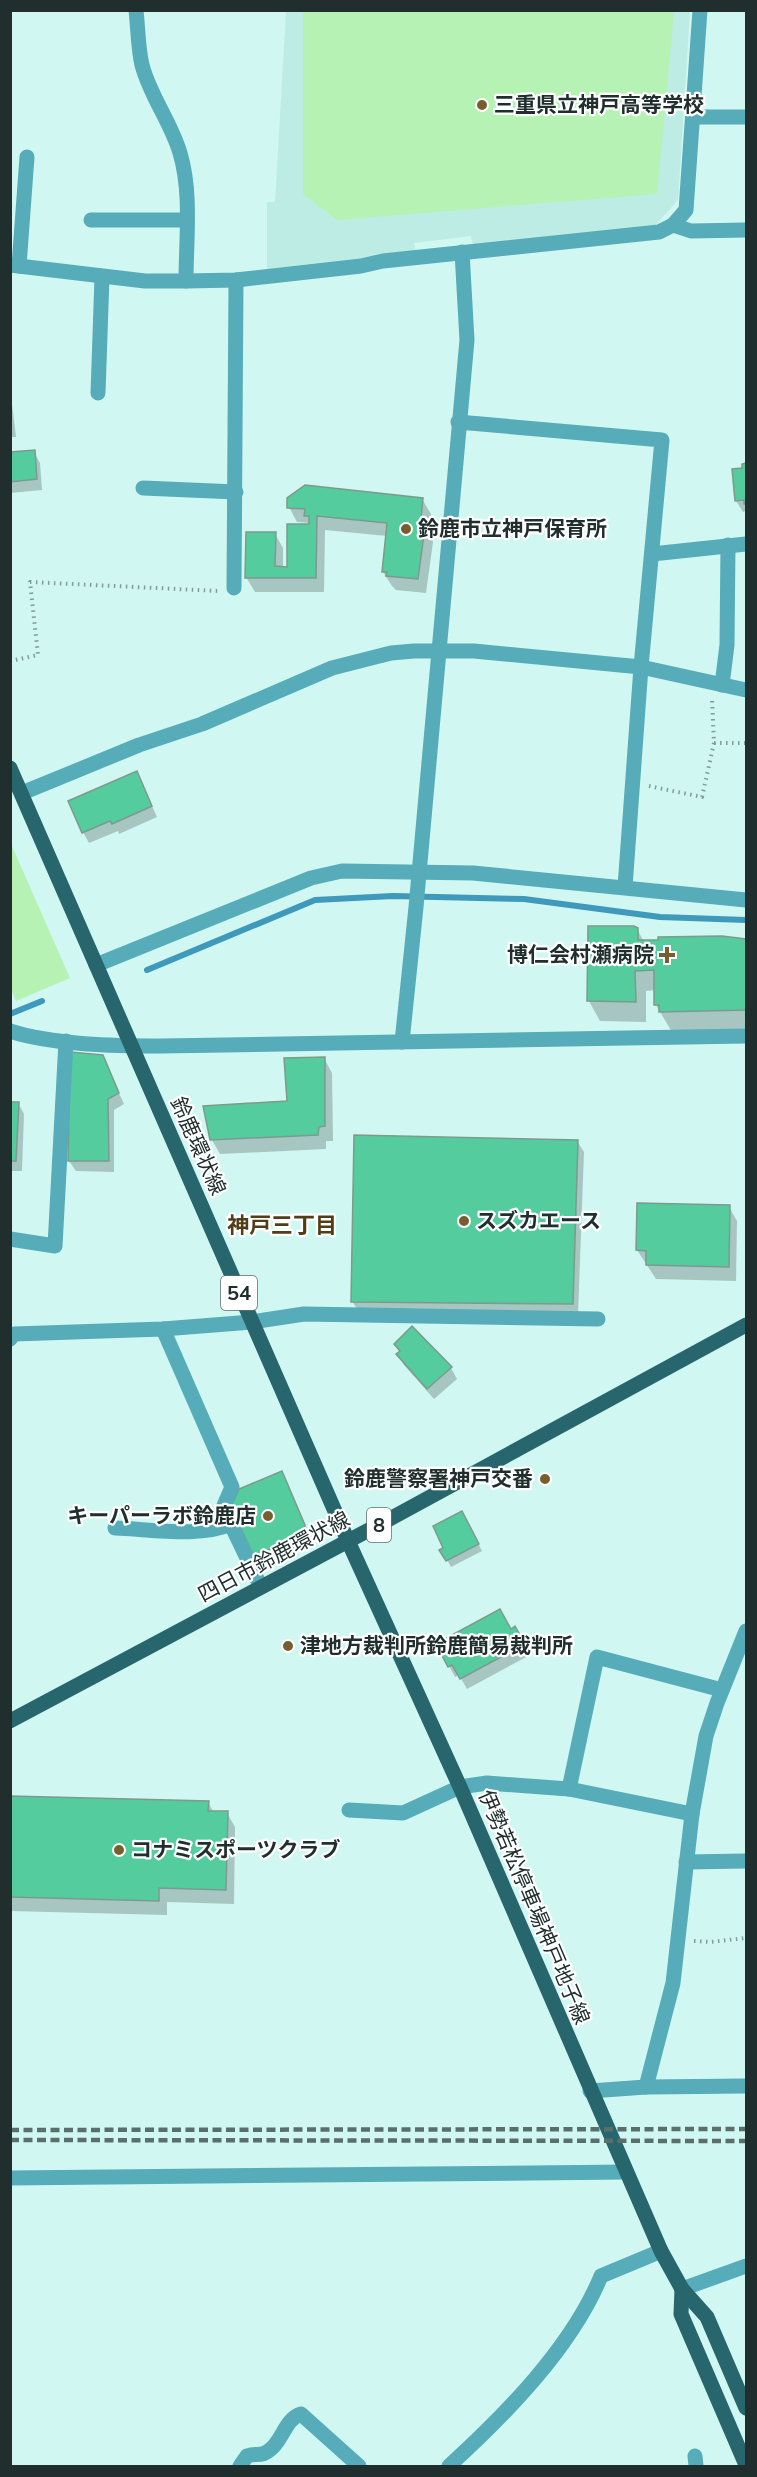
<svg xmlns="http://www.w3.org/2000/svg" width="757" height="2477" viewBox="0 0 757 2477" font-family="Mulish,'Noto Sans JP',sans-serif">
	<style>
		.built { fill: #bdece5 }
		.green { fill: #b5f2b3 }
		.shadow { fill: #0003 }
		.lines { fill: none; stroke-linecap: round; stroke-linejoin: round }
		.stream { stroke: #3e99bb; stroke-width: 6 }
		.building { fill: #54cc9e; stroke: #7c9b8c; stroke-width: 1.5 }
		.path { stroke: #819c99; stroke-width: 4; stroke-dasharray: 1.5 4.5; stroke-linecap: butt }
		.minor { stroke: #56acb8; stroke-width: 15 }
		.major { stroke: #28666e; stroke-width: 15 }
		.rail { stroke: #596f6c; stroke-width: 4.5; stroke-dasharray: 9 4.5; stroke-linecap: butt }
		.poi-dot { fill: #775e2f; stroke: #fff; stroke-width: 2 }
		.labels { text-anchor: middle; stroke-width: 4.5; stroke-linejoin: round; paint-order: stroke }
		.shield { fill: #fff; stroke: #636d6c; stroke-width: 1.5 }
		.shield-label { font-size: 20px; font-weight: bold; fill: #202f2d }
		.poi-label { font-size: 21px; font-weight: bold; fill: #202f2d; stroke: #fff; text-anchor: start }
		.street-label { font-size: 21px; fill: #202f2d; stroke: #fff }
		.neighbourhood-label { font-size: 22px; font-weight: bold; fill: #513d17; stroke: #fff }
	</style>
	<rect width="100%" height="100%" fill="#d1f7f2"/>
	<path class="built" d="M286,11h404l-12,189 -23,26 -182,19 -2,-9 -57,7 2,9 -149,17v-67h8z"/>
	<g class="green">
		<path d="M303,11h371l-17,183 -320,26 -34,-26z"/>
		<path d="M11,844l59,134 -54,23 -6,-14z"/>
	</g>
	<g class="shadow">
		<path d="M10,387l6,50h-6z"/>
		<path d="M34,452l6,11 2,27 -32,3v-39z"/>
		<path d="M743,465h3v46l-3,1 -7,-11z"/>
		<path d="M422,499l9,15 -2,17 4,11 -7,51 -30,-3 -4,-4 -9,-14 4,-36 -62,-6 -1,62h-69l-9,-15 29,-43 8,14v20h6l21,-45 -13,-1 -8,-15z"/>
		<path d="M142,784l15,33 -38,17 -1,-3 -29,12 -6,-11z"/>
		<path d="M637,929l7,13 78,-4 24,2v90l-74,2 -16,-27v-15l-10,1v31l-46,-1 -11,-20z"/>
		<path d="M102,1056l22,48 -10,6v62l-38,-1 -7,-10z"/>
		<path d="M324,1058l8,15 1,68h-7v8l-106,5 -8,-14 77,-38z"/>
		<path d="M10,1103h8l6,11 -2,57h-12z"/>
		<path d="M577,1141l7,11 -6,163 -219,-3 -7,-11z"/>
		<path d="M729,1207l8,14 -1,60 -80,-2 -19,-29z"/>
		<path d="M412,1329l39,39 6,11 -23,20 -30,-34 -6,-11 2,-1 -4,-8z"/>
		<path d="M281,1473l30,64 -3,8 -46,22 -29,-60z"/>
		<path d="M466,1520l16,31 -31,16 -9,-17 3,-2z"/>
		<path d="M514,1628l16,27 -63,34 -8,-14 -4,2 -14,-26z"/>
		<path d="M10,1798l198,4 6,11h13l8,14 -1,77 -67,-2v13l-157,-4z"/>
	</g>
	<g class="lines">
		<g class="stream">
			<path d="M147,970l168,-70 78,-4 131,3 136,18 86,3"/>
			<path d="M10,1014l32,-13"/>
		</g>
	</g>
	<g class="building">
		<path d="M35,450l2,29 -27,3v-30z"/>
		<path d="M746,463v41h-2v-4l-9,1 -3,-32 10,-1v-4z"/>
		<path d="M305,485l118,13 -2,21h3l-1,7h2l-7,53 -32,-3 1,-4h-5l5,-49 -70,-7 -1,62h-71l1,-46h30l-1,34 12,1v-43h22v-8h-5l1,-7 -18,-1v-10z"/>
		<path d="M137,771l15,35 -40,18 -2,-3 -28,12 -14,-32z"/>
		<path d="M588,926h46l4,2v12h20v-3l64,-1 24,3v71l-87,2v-7h-5v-35l-19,1 1,31 -49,-1z"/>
		<path d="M70,1052l33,3 16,38 -11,6 1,62h-41z"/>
		<path d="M325,1057v69l-6,1 -1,8 -108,5 -7,-34 84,-5 -3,-43z"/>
		<path d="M10,1102h9l-3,59h-6z"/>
		<path d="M354,1135l224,5 -5,164 -222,-2z"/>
		<path d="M637,1203l93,2 -1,62 -83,-2v-14l-10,-1z"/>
		<path d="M412,1326l40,41 -25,22 -31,-35 4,-3 -6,-7z"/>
		<path d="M282,1471l23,54 -3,9 -48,23 -23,-50 8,-18z"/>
		<path d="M462,1511l17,33 -33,17 -7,-11 4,-2 -10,-22z"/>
		<path d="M500,1609l11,20 4,-3 10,18 -65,35 -8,-14 -4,2 -9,-17 4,-2 -4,-6z"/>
		<path d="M10,1796l199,5 -1,10h20l-2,79 -67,-2v13l-149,-4z"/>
	</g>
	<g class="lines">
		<g class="path">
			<path d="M10,661l28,-6 -8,-73 189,9"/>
			<path d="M714,743h32"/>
			<path d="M649,786l53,11 12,-54 -2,-45"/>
			<path d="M694,1941l16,1 36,-4"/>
		</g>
		<g class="minor">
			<path d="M136,10c2,18 2,38 6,55 8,31 29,57 38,88 12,40 6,87 6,128"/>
			<path d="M693,117h53"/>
			<path d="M91,220h95"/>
			<path d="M673,225l18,6 55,-1"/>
			<path d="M10,265l135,16h41l50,-1 125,-14 22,-5 276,-29 14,-7 13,-15 14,-200"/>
			<path d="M19,266l8,-109"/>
			<path d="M98,393l4,-116"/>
			<path d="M458,422l204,18 -21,227 -16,220"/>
			<path d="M143,488l93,4"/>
			<path d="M652,554l94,-10"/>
			<path d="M234,588l2,-308"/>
			<path d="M722,685l5,-40 1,-100"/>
			<path d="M22,793l117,-48 63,-21 130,-56 59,-15 23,-2h60l167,16 105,23"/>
			<path d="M96,965l215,-87 31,-7 131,2 273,27"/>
			<path d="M10,1031c43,14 106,15 151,15l585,-10"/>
			<path d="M402,1042l14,-135 51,-567 -5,-88"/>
			<path d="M10,1239l45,7 11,-205"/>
			<path d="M163,1329l69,158 -9,21 38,79"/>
			<path d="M10,1339l4,-5 149,-5 89,-7 52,-8 294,5"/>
			<path d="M115,1528c35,1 85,10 116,-4"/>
			<path d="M569,1789l28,-132 125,33"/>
			<path d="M349,1810l54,3 57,-26 27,-4 82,6 123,25"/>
			<path d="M686,1862l60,-1"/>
			<path d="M646,2087l27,-104 19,-169 14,-78 11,-33 29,-72"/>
			<path d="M590,2091l56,-4 100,-1"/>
			<path d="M10,2178l616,-6"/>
			<path d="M682,2289l64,-23"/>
			<path d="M695,2456l1,10"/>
			<path d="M240,2466l7,-10c10,-4 14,3 26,-9 10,-10 14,-29 28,-33l58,52"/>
			<path d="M449,2466c56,-51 123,-119 152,-190l60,-25"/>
		</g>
		<g class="major">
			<path d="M10,768l338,773 112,246 201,464 21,38 25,28 39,91"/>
			<path d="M10,1721l387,-206 349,-190"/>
			<path d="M682,2289l-1,25 65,151"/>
		</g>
		<g class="rail">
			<path d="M10,2130l736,-1"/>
			<path d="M10,2140l736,1"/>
		</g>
	</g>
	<g class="poi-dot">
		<circle cx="482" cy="105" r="6"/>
		<circle cx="406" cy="529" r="6"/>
		<path d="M664 946h6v6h6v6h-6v6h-6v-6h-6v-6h6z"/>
		<circle cx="464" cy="1221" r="6"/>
		<circle cx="545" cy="1479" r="6"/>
		<circle cx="268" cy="1516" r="6"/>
		<circle cx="288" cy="1646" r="6"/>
		<circle cx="119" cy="1850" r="6"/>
	</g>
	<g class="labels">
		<g class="shield">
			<rect x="221" y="1276" width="36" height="34" rx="4.5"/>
			<rect x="367" y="1508" width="24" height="34" rx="4.5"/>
		</g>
		<g class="shield-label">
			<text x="239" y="1300">54</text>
			<text x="379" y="1532">8</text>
		</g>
		<g class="poi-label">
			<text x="494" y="112">三重県立神戸高等学校</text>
			<text x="418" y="536">鈴鹿市立神戸保育所</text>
			<text x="654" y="962" text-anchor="end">博仁会村瀬病院</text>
			<text x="476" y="1228">スズカエース</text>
			<text x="533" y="1486" text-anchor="end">鈴鹿警察署神戸交番</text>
			<text x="256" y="1523" text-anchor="end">キーパーラボ鈴鹿店</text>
			<text x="300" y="1653">津地方裁判所鈴鹿簡易裁判所</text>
			<text x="131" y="1857">コナミスポーツクラブ</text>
		</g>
		<g class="street-label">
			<text transform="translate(198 1146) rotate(66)" y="7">鈴鹿環状線</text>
			<text transform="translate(274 1557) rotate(-28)" y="7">四日市鈴鹿環状線</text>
			<text transform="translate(534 1907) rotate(67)" y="7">伊勢若松停車場神戸地子線</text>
		</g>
		<g class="neighbourhood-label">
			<text x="282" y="1233">神戸三丁目</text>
		</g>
	</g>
	<rect width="757" height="2477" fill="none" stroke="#202f2d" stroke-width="24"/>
</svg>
